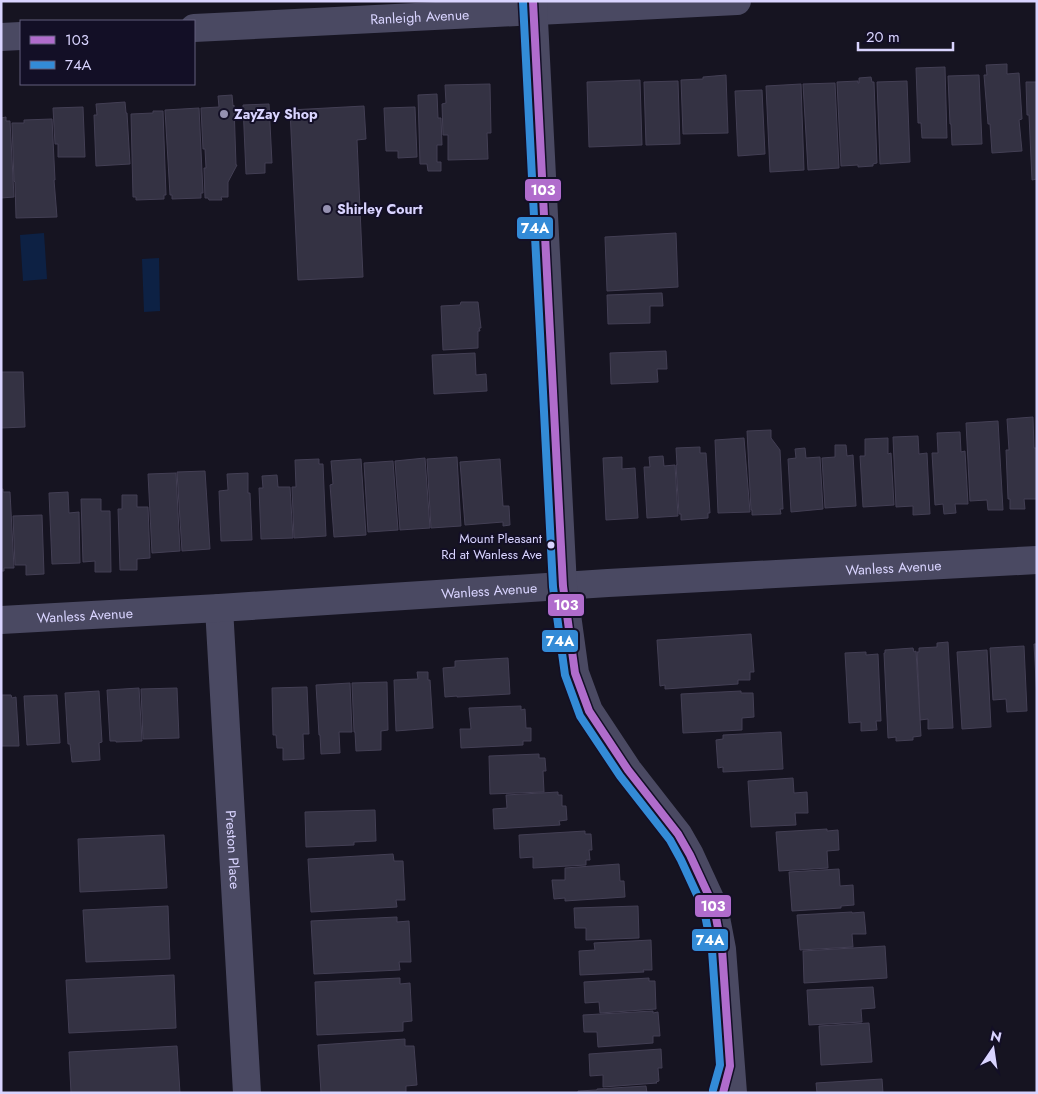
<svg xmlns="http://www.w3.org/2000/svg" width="1038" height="1094" viewBox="0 0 1038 1094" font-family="Jost,sans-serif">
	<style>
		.water { fill: #0d2144 }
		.building { fill: #343243; stroke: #433f54 }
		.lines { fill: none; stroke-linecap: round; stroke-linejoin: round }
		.minor { stroke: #4a4962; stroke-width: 28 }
		.tertiary { stroke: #4a4962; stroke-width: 28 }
		.bus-1-casing { stroke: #130f26; stroke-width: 11 }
		.bus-2-casing { stroke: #130f26; stroke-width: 11 }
		.bus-1 { stroke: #b06ccc; stroke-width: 8 }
		.bus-2 { stroke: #338bd7; stroke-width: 8 }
		.poi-dot { fill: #9591b1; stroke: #130f26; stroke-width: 2 }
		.bus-dot { fill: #d9d4ff; stroke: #130f26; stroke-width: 2 }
		.labels { text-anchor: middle; stroke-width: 4; stroke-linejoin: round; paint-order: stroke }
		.bus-label { font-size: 13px; fill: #d9d4ff; stroke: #130f26; text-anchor: end }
		.street-label { font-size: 14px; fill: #d9d4ff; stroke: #130f26 }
		.poi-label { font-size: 14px; font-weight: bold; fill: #d9d4ff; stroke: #130f26; text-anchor: start }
		.line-badge { stroke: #130f26; stroke-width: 2 }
		.badge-label { font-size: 14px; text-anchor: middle; font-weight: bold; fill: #fff }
	</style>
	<rect width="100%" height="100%" fill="#161421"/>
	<g class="water">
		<path d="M44,233l3,46 -24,2 -3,-46z"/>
		<path d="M159,258l1,53 -16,1 -2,-53z"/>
	</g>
	<g class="building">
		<path d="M1007,64v10l12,-1 3,46 -3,1 3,31 -30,2 -2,-29h-2l-4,-49h3l-1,-10z"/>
		<path d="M945,67l2,71h-25l-1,-15h-3l-2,-55z"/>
		<path d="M726,75l2,58 -45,1 -2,-54 22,-1v-2z"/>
		<path d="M979,75l3,69 -30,1 -1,-21h-1l-2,-48z"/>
		<path d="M871,77l1,5h2l3,81 -4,1v2l-15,1v-2l-17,1 -4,-84 21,-1v2h1v-5z"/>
		<path d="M640,80l2,65 -53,2 -2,-65z"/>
		<path d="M678,81l2,63 -34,1 -2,-63z"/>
		<path d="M907,81l3,81 -30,2 -3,-82z"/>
		<path d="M1026,82h11v97l-5,1 -3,-65h-2z"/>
		<path d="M835,83l4,85 -31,2 -5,-86z"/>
		<path d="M490,84l1,49h-4l1,26 -40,1v-25h-5l-1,-31 4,-1 -1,-18z"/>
		<path d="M801,84l3,86 -34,2 -4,-86z"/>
		<path d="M762,90l3,64 -27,2 -3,-65z"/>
		<path d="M437,94l1,24h3l1,27h-5v17h4v9h-13l-1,-7h-7l-2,-69z"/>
		<path d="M232,95l1,11 1,-1 2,60h1l-9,17v15h-7l1,3h-13l-1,-2h-3l-1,-30h2l-1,-19h-2l-2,-41 18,-1 -1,-11z"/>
		<path d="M125,102l1,11h1l3,51 -34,2 -2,-51h3l-1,-11z"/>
		<path d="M269,104l3,59h-7v10l-19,1 -3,-69z"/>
		<path d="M364,106l2,33 -9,1 6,137 -65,3 -8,-170z"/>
		<path d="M83,107l2,50h-27v-13h-3l-2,-36z"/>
		<path d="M415,107l2,50 -19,1v-7h-12l-2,-43z"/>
		<path d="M199,108l4,85h-2v5l-29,1v-4h-2l-5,-85z"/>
		<path d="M153,111h10l3,84h-2v4l-28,1v-3h-3l-2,-83 22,-1z"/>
		<path d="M6,117v4h4l4,76 -13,1v-80z"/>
		<path d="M52,119l3,61h-1l3,37 -41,1 -1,-36 -1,-1 -2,-58h12v-3z"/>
		<path d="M676,233l2,54 -71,4 -2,-54z"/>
		<path d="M662,293l1,13h-13v17l-42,1 -1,-29z"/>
		<path d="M461,302h17l3,26h-2l1,3h-2v17l-35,2 -2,-44 19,-1z"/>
		<path d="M666,351l1,18h-10l1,13 -47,2 -1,-31z"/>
		<path d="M475,353l1,22 10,-1 1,17 -53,3 -2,-39z"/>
		<path d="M1,372h22l2,55 -24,1z"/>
		<path d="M1033,417l1,31h3v51h-13l1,10h-15v-10h-2l-2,-49h3l-2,-31z"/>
		<path d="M998,421l5,89h-15l-1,-10 -17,1 -4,-78z"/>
		<path d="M771,430v8l9,12 3,59h-3l1,5 -29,1v-5h-1l-4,-79z"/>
		<path d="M960,432l1,20 4,-1 3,53h-13l1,9 -12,1 -1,-10 -8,1 -3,-52h6l-1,-20z"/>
		<path d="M918,436l1,18 8,-1 3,61 -17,1v-9l-17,1 -3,-70z"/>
		<path d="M744,438l6,74 -32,1 -3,-73z"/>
		<path d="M888,438v16l3,-1 3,52 -31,2 -3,-51h5v-17z"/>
		<path d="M835,445h11l1,11 6,-1 3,51 -31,2 -3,-50 13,-1z"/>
		<path d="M700,447v6h6l4,60h-2v5l-27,2v-6h-2l-3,-49h1l-1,-17z"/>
		<path d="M805,448l1,10 14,-1 3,52 -32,3 -3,-53 8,-1 -1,-9z"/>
		<path d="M663,456l1,10 11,-1 3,51 -31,2 -3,-51h6l-1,-10z"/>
		<path d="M457,457l4,69 -30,2 -4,-69z"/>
		<path d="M622,457v12l13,-1 3,50 -32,2 -3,-62z"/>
		<path d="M425,458l5,70 -30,2 -5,-69z"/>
		<path d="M319,459v5h4l3,72 -32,2 -2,-51h4l-1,-27z"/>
		<path d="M361,459l5,76 -32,2 -4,-52 3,-1 -2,-23z"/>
		<path d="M500,459l3,47h6l1,19 -7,1v-4l-38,3 -5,-63z"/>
		<path d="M393,461l5,69 -30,2 -4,-69z"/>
		<path d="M205,471l5,78 -28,2 -5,-79z"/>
		<path d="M176,473l4,78 -28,2 -4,-79z"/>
		<path d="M248,473v20h2l2,47 -31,1 -2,-50 9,-1 -1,-16z"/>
		<path d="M277,475l1,12h12l3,51 -32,1 -2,-51h4l-1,-12z"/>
		<path d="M1,489h2v3h7l4,76h-10v3h-3z"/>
		<path d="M68,492l1,21 10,-1 1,51 -28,1 -3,-71z"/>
		<path d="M122,495h15v12h11l2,51 -13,1v11h-17l-2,-61h4z"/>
		<path d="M81,499h20v12h9l1,61h-16v-11l-12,1z"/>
		<path d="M42,515l2,59 -18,1v-10h-11l-2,-49z"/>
		<path d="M751,634l3,38h-4v8h-12v4l-73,5v-4l-5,1 -3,-46z"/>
		<path d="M948,642l5,86 -25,1v-10l-8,1 -3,-68h2v-4l18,-1v-4z"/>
		<path d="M1034,644h3v55z"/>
		<path d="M1024,646l3,65 -20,1 -1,-13 -13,1 -3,-52z"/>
		<path d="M913,648l1,4 2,-1 5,85 -8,1v3l-17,1v-4l-8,1 -4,-85h1v-3z"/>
		<path d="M987,650l4,77 -29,2 -5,-77z"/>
		<path d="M866,652v3l12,-1 3,67h-5l1,9 -16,1v-9l-12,1 -4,-70z"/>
		<path d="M508,658l2,36 -53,3v-1l-12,1 -2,-29 12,-1v-6z"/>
		<path d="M417,672h11v8h2l3,48 -37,3 -2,-51 24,-1z"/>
		<path d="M387,682l1,48 -7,1v19l-25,1 -1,-19h-1l-2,-49z"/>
		<path d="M350,683l2,49h-13l1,21 -19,1 -1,-19h-1l-3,-50z"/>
		<path d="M307,687l2,47h-6l1,25 -21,1v-12h-6l-1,-13h-3l-1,-47z"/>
		<path d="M139,688l3,53 -26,1v-1h-6l-3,-51z"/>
		<path d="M177,688l2,50 -36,1 -2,-50z"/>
		<path d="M99,691l3,51 -3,1 1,17 -28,2 -2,-18h-2l-3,-51z"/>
		<path d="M741,691v2h12l1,24 -12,1v12l-59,3 -2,-39z"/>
		<path d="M1,695h10l1,3 4,-1 3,49h-18z"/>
		<path d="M57,695l3,48 -33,2 -3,-49z"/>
		<path d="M521,706v4l4,-1 1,19h5v13h-8v4l-62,3 -1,-19h11l-2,-21z"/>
		<path d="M781,732l2,37 -60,3v-5l-5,1 -2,-28 7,-1v-4z"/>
		<path d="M539,754v4h6l1,13h-3l1,21 -54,2 -1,-38z"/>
		<path d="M793,778l1,15 13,-1 1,21h-13l1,12 -45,2 -3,-46z"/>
		<path d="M558,792v3h4v11h4l1,14 -8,1 1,4 -66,4 -1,-20 14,-1 -1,-13z"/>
		<path d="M375,810l1,31 -22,1v3l-48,2 -1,-35z"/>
		<path d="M827,829v2l11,-1 1,20 -12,1 1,17 -49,3 -3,-39z"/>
		<path d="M585,831v3h6l1,16h-3l1,10h-4v5l-53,3v-11l-13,1 -1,-23z"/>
		<path d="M164,835l3,53 -87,4 -2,-53z"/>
		<path d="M393,854l1,7h9l2,39h-9l1,7 -86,5 -3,-53z"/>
		<path d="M619,864l1,17h4l1,16 -60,4v-3l-11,1 -2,-19h13v-12z"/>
		<path d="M839,869l1,17 13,-1 1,20 -13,1v2l-49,3 -3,-39z"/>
		<path d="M168,906l2,53 -84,3 -3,-52z"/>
		<path d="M638,906l1,32 -53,2v-12h-11l-1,-20z"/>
		<path d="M852,912v1l12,-1 2,22h-14l1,13 -53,3 -3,-35z"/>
		<path d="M397,917v5l12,-1 2,41h-12l1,8 -86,4 -3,-53z"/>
		<path d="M651,940l1,30h-9l1,2 -64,3 -1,-24 16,-1 -1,-7z"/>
		<path d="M885,946l2,32 -83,5 -1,-32z"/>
		<path d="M174,975l2,53 -107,5 -3,-53z"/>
		<path d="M400,978v6l10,-1 2,38 -9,1v9l-86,4 -2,-53z"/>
		<path d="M649,978v3h6l1,28 -56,4 -1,-11 -14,1 -1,-21z"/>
		<path d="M873,987l2,21 -14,1 1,13 -53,3 -2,-35z"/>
		<path d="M653,1011v2l5,-1 2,24h-7v7l-55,4 -1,-15h-13l-1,-17z"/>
		<path d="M869,1023l3,39 -51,3 -2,-39z"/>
		<path d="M405,1039v7h9l3,39 -11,1v6l-85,1 -3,-48z"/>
		<path d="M177,1046l3,47h-109l-2,-41z"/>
		<path d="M661,1049l1,19h-4l1,13 -3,1 1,1 -54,4v-12l-13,1 -1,-22z"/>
		<path d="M882,1079l1,14h-66l-1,-10z"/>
		<path d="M646,1086l1,7h-69v-2l19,-1v-1z"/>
	</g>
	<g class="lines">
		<g class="minor">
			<path id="s1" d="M194,28l543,-27"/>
			<path d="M1,37l20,-1"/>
			<path id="s2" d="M219,608l28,485"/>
			<path id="s3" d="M1,620l218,-12 389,-25 429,-23"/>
		</g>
		<path class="tertiary" d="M533,1l30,585 12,87 14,38 39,59 50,64 12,21 24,52 8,42 11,144"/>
		<g class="bus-1-casing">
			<path id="bus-1" d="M533,1l30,585 12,87 14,38 39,59 50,64 12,21 24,52 8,42 8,117 -7,27"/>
		</g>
		<g class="bus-2-casing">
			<path id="bus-2" d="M523,2l30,585 12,88 15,41 40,60 50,64 11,20 23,50 8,40 8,115 -7,25"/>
		</g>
		<use href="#bus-1" class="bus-1"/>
		<use href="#bus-2" class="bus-2"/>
	</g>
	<g class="poi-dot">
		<circle cx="224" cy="114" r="5"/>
		<circle cx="327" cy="209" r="5"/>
	</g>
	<circle class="bus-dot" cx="551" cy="545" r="4.5"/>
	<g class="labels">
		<g class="bus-label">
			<text x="542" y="543">Mount Pleasant<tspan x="542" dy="16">Rd at Wanless Ave</tspan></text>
		</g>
		<g class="street-label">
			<text dy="5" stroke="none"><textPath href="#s1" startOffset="226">Ranleigh Avenue</textPath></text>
			<text dy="5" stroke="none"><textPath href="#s3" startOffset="894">Wanless Avenue</textPath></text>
			<text dy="5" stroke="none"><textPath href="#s3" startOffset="489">Wanless Avenue</textPath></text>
			<text dy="5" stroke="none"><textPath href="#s3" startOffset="84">Wanless Avenue</textPath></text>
			<text dy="5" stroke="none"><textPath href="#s2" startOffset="242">Preston Place</textPath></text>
		</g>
		<g class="poi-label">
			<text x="234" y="119">ZayZay Shop</text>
			<text x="337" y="214">Shirley Court</text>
		</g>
	</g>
	<g class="line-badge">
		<rect x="524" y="178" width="38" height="24" rx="5" fill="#b06ccc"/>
		<rect x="516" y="216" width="38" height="24" rx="5" fill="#338bd7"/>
		<rect x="547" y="593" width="38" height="24" rx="5" fill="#b06ccc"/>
		<rect x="541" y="629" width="38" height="24" rx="5" fill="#338bd7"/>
		<rect x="694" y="894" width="38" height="24" rx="5" fill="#b06ccc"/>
		<rect x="691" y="928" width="38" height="24" rx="5" fill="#338bd7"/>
	</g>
	<g class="badge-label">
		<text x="543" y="195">103</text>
		<text x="535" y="233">74A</text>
		<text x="566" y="610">103</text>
		<text x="560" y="646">74A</text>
		<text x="713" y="911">103</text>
		<text x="710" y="945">74A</text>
	</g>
	<rect width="1038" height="1094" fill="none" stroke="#d9d4ff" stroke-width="5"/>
	<rect x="20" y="20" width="175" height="65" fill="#130f26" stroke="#625e7d"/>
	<rect x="30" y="36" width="25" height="8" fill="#b06ccc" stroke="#625e7d"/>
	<text x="65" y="45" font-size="15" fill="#d9d4ff">103</text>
	<rect x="30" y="61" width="25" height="8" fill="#338bd7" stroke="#625e7d"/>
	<text x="65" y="70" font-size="15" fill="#d9d4ff">74A</text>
	<g transform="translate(993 1049) rotate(13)" stroke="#130f26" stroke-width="4" paint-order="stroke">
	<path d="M0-4L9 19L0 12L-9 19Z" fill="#d9d4ff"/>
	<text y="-8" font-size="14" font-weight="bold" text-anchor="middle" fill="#d9d4ff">N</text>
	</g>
	<path d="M858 42v8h95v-8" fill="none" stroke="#d9d4ff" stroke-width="2.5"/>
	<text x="866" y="42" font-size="15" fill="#d9d4ff" stroke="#130f26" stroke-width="4" paint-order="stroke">20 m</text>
</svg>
